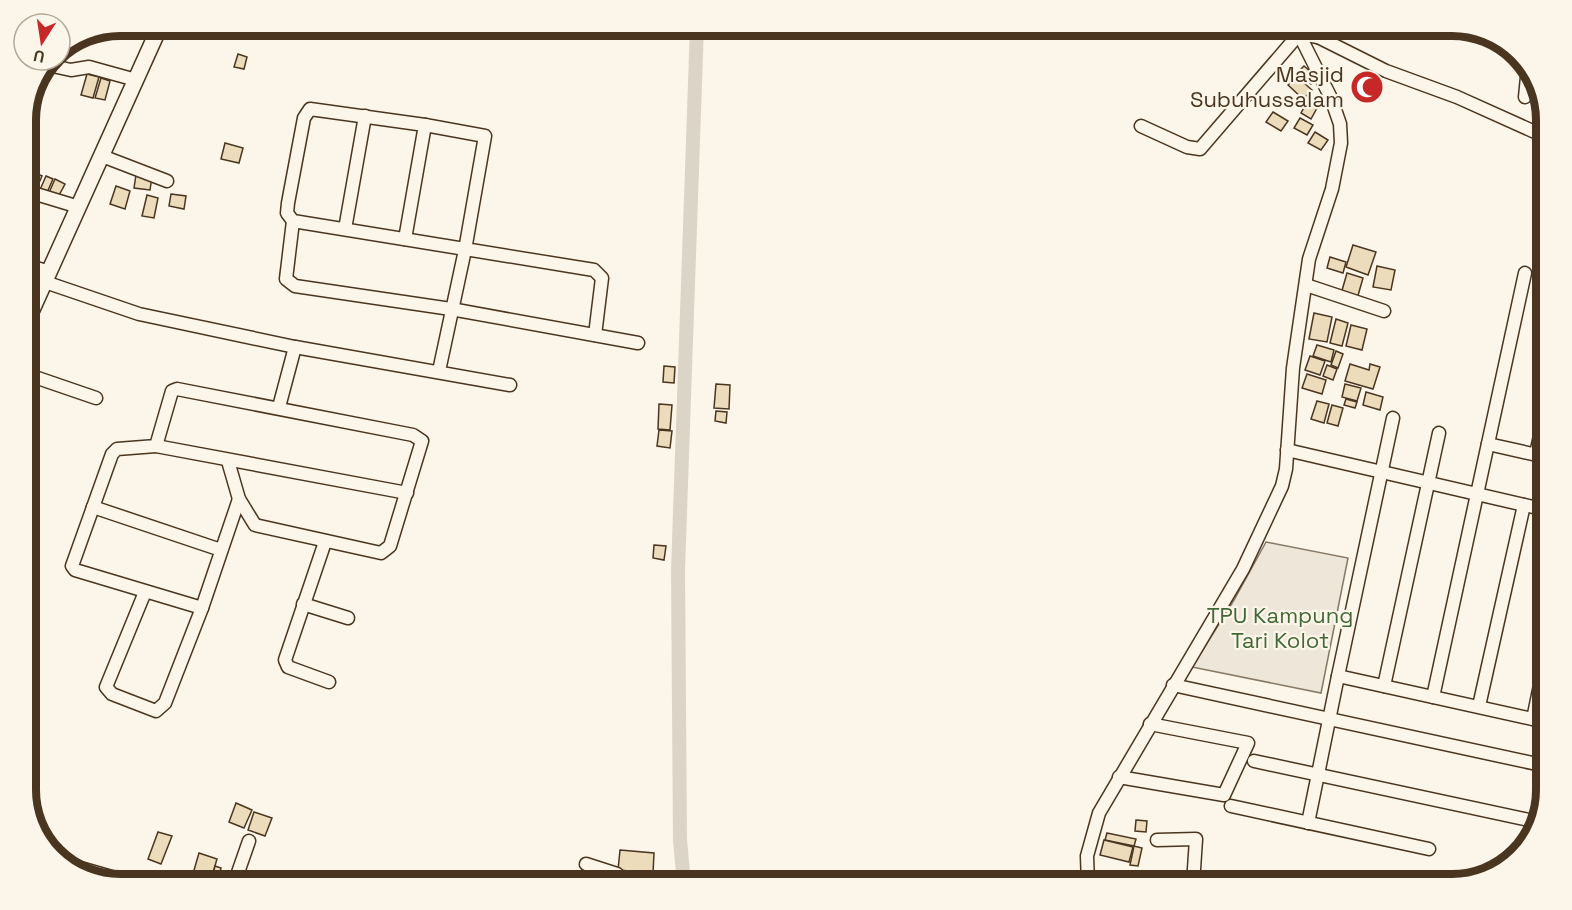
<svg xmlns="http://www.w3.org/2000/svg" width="1572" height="910" viewBox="0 0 1572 910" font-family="'Space Grotesk',sans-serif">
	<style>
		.green { fill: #ede6d9; stroke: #887966; stroke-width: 1.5 }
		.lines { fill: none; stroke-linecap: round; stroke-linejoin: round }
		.canal { stroke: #dcd4c6; stroke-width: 14 }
		.building { fill: #ecdcbc; stroke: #4a3520; stroke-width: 1.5 }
		.minor-casing { stroke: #4a3520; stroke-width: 15 }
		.tertiary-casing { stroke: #4a3520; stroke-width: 18 }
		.minor { stroke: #fbf6e9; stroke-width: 12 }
		.tertiary { stroke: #fbf6e9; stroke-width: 15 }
		.labels { text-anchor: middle; stroke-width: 4.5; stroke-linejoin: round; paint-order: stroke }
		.poi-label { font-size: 22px; fill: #4a3520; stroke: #fbf6e9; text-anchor: end }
		.park-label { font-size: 22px; fill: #436837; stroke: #fbf6e9 }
		.rim { fill: none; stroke: #4a3520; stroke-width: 8 }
	</style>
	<rect width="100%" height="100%" fill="#fbf6e9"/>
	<path class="green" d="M1266,542l82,16 -27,135 -129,-26 42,-67z"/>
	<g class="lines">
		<path class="canal" d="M684,884l-4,-44 -2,-270 19,-544"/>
	</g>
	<g class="building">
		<path d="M1484,34l16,4 -5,9 -14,-6z"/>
		<path d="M238,54l9,3 -3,12 -10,-2z"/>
		<path d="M1304,66l13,11 -6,7 -13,-12z"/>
		<path d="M1364,71l19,13 -14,19 -18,-14z"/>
		<path d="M87,74l12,3 -6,21 -12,-3z"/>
		<path d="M1296,76l16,14 -9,9 -15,-14z"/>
		<path d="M101,78l9,3 -5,19 -10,-2z"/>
		<path d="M1307,102l10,6 -6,11 -10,-6z"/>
		<path d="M1273,112l15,9 -7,10 -15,-9z"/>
		<path d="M1300,118l13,7 -6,10 -13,-7z"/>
		<path d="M1315,132l13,8 -7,10 -13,-7z"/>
		<path d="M225,143l18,5 -4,15 -18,-4z"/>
		<path d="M33,172l9,4 -6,14 -9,-4z"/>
		<path d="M136,175l16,2 -2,13 -16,-2z"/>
		<path d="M46,176l7,3 -7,16 -7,-3z"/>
		<path d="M55,179l10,5 -8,15 -9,-4z"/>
		<path d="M116,186l14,5 -5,18 -15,-5z"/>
		<path d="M171,194l15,2 -2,13 -15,-3z"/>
		<path d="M147,195l11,3 -4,20 -12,-2z"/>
		<path d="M1353,245l23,7 -8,23 -22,-8z"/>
		<path d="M1330,257l16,5 -3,11 -16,-5z"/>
		<path d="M1377,266l18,4 -4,20 -18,-3z"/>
		<path d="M1347,273l16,5 -6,21 -16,-5z"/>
		<path d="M1314,313l18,4 -5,25 -18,-3z"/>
		<path d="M1336,319l12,4 -6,23 -12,-3z"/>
		<path d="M1351,325l16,4 -5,21 -16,-4z"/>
		<path d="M1317,345l17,5 -3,12 -18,-6z"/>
		<path d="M1336,351l7,3 -5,14 -7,-3z"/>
		<path d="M1310,356l15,5 -5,14 -15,-5z"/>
		<path d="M1350,364l19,6 1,-6 10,3 -7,22 -28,-8z"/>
		<path d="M1327,365l10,4 -4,11 -10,-4z"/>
		<path d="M664,366l11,1 -1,16 -11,-1z"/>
		<path d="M1307,374l19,6 -4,14 -20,-6z"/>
		<path d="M716,384l14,1 -1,24 -15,-1z"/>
		<path d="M1345,384l16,4 -4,13 -15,-4z"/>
		<path d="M1366,392l17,5 -3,13 -17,-5z"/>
		<path d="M1346,399l11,3 -2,6 -11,-3z"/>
		<path d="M1317,401l12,3 -5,19 -13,-4z"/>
		<path d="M659,404l13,1 -2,25 -12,-1z"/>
		<path d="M1332,405l11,3 -5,18 -11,-3z"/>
		<path d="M716,411l11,1 -1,11 -11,-2z"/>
		<path d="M659,430l13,1 -2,17 -13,-2z"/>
		<path d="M654,545l12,1 -2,14 -11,-2z"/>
		<path d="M236,803l16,7 -8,18 -15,-6z"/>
		<path d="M254,812l18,6 -7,18 -17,-6z"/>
		<path d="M1136,820l11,1 -1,11 -11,-1z"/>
		<path d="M158,832l14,4 -11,28 -13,-5z"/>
		<path d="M1107,833l29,6 -2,7 -29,-6z"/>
		<path d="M1104,840l29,7 -4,15 -29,-7z"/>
		<path d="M1134,846l8,2 -4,18 -8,-1z"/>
		<path d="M620,850l34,3 -1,20 -35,-3z"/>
		<path d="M199,853l18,6 -7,24 -18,-6z"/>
		<path d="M215,866l6,2 -3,12 -6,-2z"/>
		<path d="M654,874v10h-9l-1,-9z"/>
	</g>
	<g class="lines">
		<g class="minor-casing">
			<g id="minor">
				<path d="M1318,37l68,34 71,26 89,40"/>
				<path d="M48,65l23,5 18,-3 47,13"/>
				<path d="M1525,97l3,-30"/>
				<path d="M1141,126l46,21 13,2 99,-115 19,3 3,-11"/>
				<path d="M102,156l65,25"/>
				<path d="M26,191l53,16"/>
				<path d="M293,221l-7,58 9,7 156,23 187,34"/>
				<path d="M345,229l20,-113"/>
				<path d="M405,239l20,-114"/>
				<path d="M26,265l24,7"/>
				<path d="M45,282l94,32 156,33 215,38"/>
				<path d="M1306,285l78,26"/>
				<path d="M439,371l26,-121 20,-114 -60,-11 -115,-16 -6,9 -16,85 -1,10 6,8 301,49 8,8 -7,57"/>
				<path d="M26,374l70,24"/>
				<path d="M279,407l16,-60"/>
				<path d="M1488,444l58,13"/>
				<path d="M156,446l251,47"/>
				<path d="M1287,450l259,60"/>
				<path d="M1536,454l10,-46"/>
				<path d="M93,507l128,43"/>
				<path d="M325,542l-40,118 3,7 41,15"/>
				<path d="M145,592l-39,95 6,7 44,17 9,-8 37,-95 37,-109"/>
				<path d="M303,604l45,14"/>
				<path d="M202,608l-127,-38 -3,-4 40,-112 5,-5 39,-3 16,-55 5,-2 236,46 9,6 -32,105 -9,7 -126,-28 -16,-26 -11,-38"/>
				<path d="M1338,676l55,-258"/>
				<path d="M1173,685l373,81"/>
				<path d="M1384,686l55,-253"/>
				<path d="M1433,697l92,-424"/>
				<path d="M1479,706l45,-201"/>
				<path d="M1533,719l13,-63"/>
				<path d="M1254,761l284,61"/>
				<path d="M1119,777l105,18 24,-52 -98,-19"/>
				<path d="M1231,806l198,43"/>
				<path d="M1308,823l30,-147 208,46"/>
				<path d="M1157,840l39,-1 -3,45"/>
				<path d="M63,863l73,21"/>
				<path d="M586,864l31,10 10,10"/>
				<path d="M234,884l15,-43"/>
				<path d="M1088,884l-1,-28 12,-43 144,-244 39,-83 4,-17 7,-101 16,-109 23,-70 9,-46 -1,-19 -9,-26 -32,-64 -9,-8"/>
			</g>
		</g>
		<g class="tertiary-casing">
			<path id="tertiary" d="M26,323l134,-297"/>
		</g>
		<use href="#minor" class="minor"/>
		<use href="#tertiary" class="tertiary"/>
	</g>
	<defs>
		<g id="mosque-disc" transform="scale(1.725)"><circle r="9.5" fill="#c62828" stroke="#fbf6e9"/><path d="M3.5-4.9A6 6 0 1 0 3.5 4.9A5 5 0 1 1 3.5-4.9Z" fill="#fff"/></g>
	</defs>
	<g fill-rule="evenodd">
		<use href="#mosque-disc" x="1367" y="87"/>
	</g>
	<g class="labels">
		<g class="poi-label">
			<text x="1344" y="82">Masjid<tspan x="1344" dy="25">Subuhussalam</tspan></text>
		</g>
		<g class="park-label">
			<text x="1280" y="623">TPU Kampung<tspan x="1280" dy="25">Tari Kolot</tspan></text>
		</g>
	</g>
	<path d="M0 0H1572V910H0ZM120 36H1452A84 84 0 0 1 1536 120V790A84 84 0 0 1 1452 874H120A84 84 0 0 1 36 790V120A84 84 0 0 1 120 36Z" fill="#fbf6e9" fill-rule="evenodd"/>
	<path class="rim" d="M120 36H1452A84 84 0 0 1 1536 120V790A84 84 0 0 1 1452 874H120A84 84 0 0 1 36 790V120A84 84 0 0 1 120 36Z"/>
	<g transform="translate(42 42) rotate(192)"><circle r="28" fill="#fbf6e9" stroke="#b4a999" stroke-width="1.5"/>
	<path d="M0-4.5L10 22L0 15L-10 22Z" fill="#c62828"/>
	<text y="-9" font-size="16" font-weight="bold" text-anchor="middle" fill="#4a3520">U</text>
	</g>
</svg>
